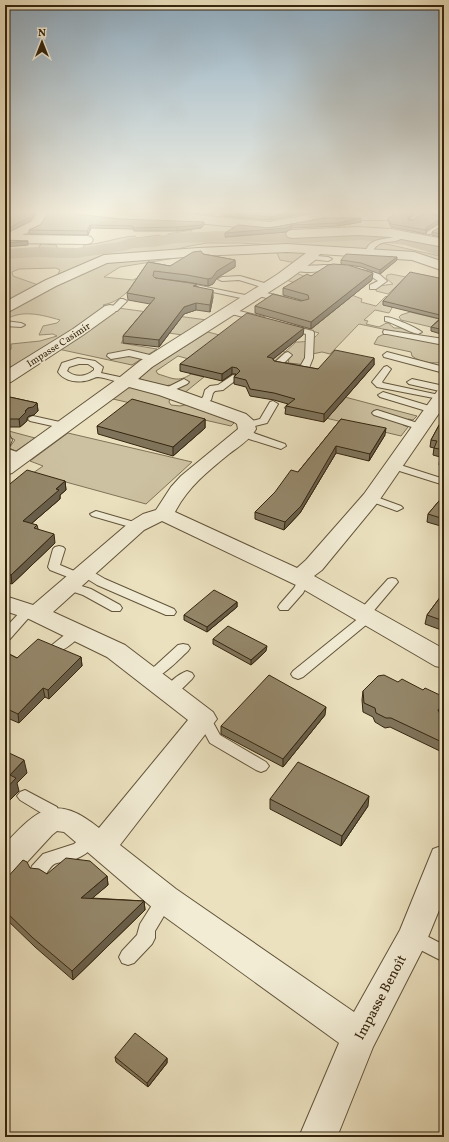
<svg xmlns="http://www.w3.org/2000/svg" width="449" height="1142" viewBox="0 0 449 1142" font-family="Vollkorn,serif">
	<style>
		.green { fill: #ccc1a1; stroke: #807358 }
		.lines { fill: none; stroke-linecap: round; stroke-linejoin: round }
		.canal { fill: #ada183; fill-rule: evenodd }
		.lane-casing { stroke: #62543a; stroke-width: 2 }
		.street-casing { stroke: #62543a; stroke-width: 2 }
		.lane { fill: #f2ecd5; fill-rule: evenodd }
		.street { fill: #f2ecd5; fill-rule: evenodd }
		.wall { fill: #7f745b; stroke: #35250e }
		.shaded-wall { fill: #685e4a; stroke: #35250e }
		.building { fill: #94876a; stroke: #35250e }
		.labels { text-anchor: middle; stroke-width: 3; stroke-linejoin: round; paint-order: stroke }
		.far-street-label { font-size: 10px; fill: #35250e; stroke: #f2ecd5 }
		.near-street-label { font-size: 14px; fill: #35250e; stroke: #f2ecd5 }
	</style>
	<rect width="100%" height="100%" fill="#ebe1bf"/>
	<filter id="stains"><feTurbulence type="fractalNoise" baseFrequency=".005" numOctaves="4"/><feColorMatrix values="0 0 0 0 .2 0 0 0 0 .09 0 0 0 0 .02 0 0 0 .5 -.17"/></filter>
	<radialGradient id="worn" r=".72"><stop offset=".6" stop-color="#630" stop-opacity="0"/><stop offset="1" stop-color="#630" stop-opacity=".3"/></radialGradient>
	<g class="green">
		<path d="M191,230l2,4 -10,3 -23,1 -78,13 2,-6c18,-1 34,-8 51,-9l2,2 22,-3 3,2 6,-1v-2z"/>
		<path d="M215,232c35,2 68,2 103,4l-2,2 -24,1 -54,-2 -39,1 -3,-2 5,-3z"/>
		<path d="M242,239l53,3 69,-3 80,18v7l-107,-15 -97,-6h-33l-17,3 -25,6 -69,6 -34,17 -4,-1 2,-4 -4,-2 -37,1 -7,3 1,4 28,10 -36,19v-47l26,-2 31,1 126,-17z"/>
		<path d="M43,240l4,4 9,1 2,4h4v3l-57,3v-5l33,-1z"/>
		<path d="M283,251l25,2 -12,10 -16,-3 -3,-7z"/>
		<path d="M200,254l-80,13 -16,10 29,3 6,-3c-9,13 -19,25 -36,28l4,4 -95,58 -7,-1v-14l6,-3v-5l29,-3 17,-5 -4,-2 -14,1 4,-9 14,-3 3,-3c-18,-5 -38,-11 -55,0v-9l99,-50z"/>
		<path d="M296,273l66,26 -1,3 15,4 10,-10 6,12 -3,5 -14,-3 -11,10 4,1 -2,3 13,3c10,-5 7,-6 15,1h10l17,9 -62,-13 -29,30 -8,-2 -15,3 -5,10 -4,1 -10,-2 2,-11 -5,-1 -19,17 -49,-2 -39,-11 -22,15 2,3c14,4 20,9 33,0l13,3 -21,17 -5,-5 -9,-4 -5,2 -24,-8v-4l68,-43 77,20 11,-10c11,0 16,-1 23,-9l-14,-4 41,-31 -60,-18z"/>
		<path d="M391,274l15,3 -18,17 -12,-3v-2l3,-3 14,-2 -7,-6 1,-3z"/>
		<path d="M118,308l89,12 -24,15 -51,-7 -11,15 36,6 -25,16 -74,-16z"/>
		<path d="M410,312l29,7 -8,8 -30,-7 -2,-3 2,-2z"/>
		<path d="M384,334h8l52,11v17c-11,2 -23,1 -32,-6l-1,-4 -37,-8 4,-7z"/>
		<path d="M303,386l114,30 -4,4 -5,-1 -5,6 5,2 -7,9 -117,-28z"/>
		<path d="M135,387l35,11 -1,4 2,3 9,1 9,-2 40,15 5,4 -3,3 -118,-27 13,-11z"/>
		<path d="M5,430l30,8 -19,13 -7,-3 6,-8 -10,-6z"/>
		<path d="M68,433l124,29 -46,42 -113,-31 10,-7 -13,-5z"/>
	</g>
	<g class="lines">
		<path class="canal" d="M360,230l47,6 37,11v10l-39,-12 -45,-5 -59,3 -71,-2 -54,2 -23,4 -20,1 -10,3 -47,7 -38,-1 -33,2v-10l33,-2 38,1 43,-6 11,-4 23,-1 23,-4 54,-2 71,2z"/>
		<g class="lane-casing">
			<g id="lane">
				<path d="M274,212h10l2,2c-3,3 -10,3 -13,0z"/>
				<path d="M419,212h9l-15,10h-4v-2z"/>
				<path d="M438,225l6,2v4l-5,-2 -8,5h-4v-2z"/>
				<path d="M403,233l3,2c-13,13 -25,-1 -35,19h-4l-2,-1c4,-15 17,-13 29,-16 3,-1 6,-3 9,-4z"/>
				<path d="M307,255l21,2 4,2 -4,2 -18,-2h-3z"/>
				<path d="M323,265h17l4,2 -4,2c-14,-1 -36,8 -48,-1 4,-3 24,-2 31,-3z"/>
				<path d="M355,269l23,4 9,8 -11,8h-6v-4l8,-4 -6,-4 -17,-4z"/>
				<path d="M240,276l31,9 1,2 -4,2 -29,-9 -17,1 -4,-2 4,-2z"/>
				<path d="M196,285l54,11 4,2 -4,2 -51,-11 -4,-2z"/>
				<path d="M255,291h3l30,7 1,2 -4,2h-3l-27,-7z"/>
				<path d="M120,299h3l4,2 -10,10h-10v-4h5z"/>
				<path d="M228,309h3l33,8 1,2 -4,2h-3l-30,-8z"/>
				<path d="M385,317c6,-1 32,11 37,15l-4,2c-12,-3 -21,-10 -33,-13z"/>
				<path d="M5,321l16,2 4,2 -4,2 -16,-1z"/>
				<path d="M285,325h3l25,6 1,2 -1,25 -4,10 -13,2 -22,-4 -1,-2 12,-11 3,-1 4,3 -8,8 17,2 4,-7 1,-24 -21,-5 -1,-2z"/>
				<path d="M384,330l60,9v6l-57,-11h-3l-1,-2z"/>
				<path d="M129,350l29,7 1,2 -4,3 -26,-6 -18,3 -4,-3 1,-2z"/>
				<path d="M387,352l57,15v6l-60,-16 -1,-2z"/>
				<path d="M78,358l17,3 8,6 -2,6 28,6 2,2 -5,3c-9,-2 -19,-6 -28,-7 -3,0 -6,2 -9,3 -11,3 -24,2 -31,-8l4,-9zM79,364h9l6,4v2c-8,7 -19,8 -27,1l2,-4z"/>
				<path d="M387,366l4,3 -9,13 1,1 61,13v4l-67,-13 -5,-5 12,-15z"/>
				<path d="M233,375l3,1 2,2 -2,2 -13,10 -8,1 -2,2 -2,7 -8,6h-6l-2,-2 8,-7 2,-7 5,-4 8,-1z"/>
				<path d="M184,379l5,3 -2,2 -19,9h-6l-2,-2z"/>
				<path d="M412,379l32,7v6l-35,-8 -2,-2z"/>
				<path d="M383,392l53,16 2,2 -5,3 -53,-16 -2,-2z"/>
				<path d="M273,401l5,3 -11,19 -20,5 -3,-1 -2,-2 2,-2 16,-4 10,-17z"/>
				<path d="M377,410l47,15 2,2 -5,3 -47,-15 -2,-2 2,-2z"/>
				<path d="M33,416l36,8 2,2 -5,3 -36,-8 -2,-2 2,-2z"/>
				<path d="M245,430l40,14 1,2 -5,3 -32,-10 -9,-6z"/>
				<path d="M5,432l3,1 4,7 -3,7 -4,1 21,7 1,2 -1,2 -4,1 -17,-6z"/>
				<path d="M394,463l50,16v6l-54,-17 -1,-2z"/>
				<path d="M371,495l30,11 2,2 -6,3 -30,-11 -1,-2z"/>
				<path d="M96,511l45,13 2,2 -2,2 -4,1 -45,-13 -2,-2z"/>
				<path d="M59,546l4,1 2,2 -5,16 19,8 1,-4h8l17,10 69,30 2,3 -2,3h-8l-69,-30 -13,-8 -2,3 -4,1 -28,-11 -2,-3 5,-18 2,-2z"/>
				<path d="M304,576l4,1 2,3 -7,13 -15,17h-8l-2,-3 2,-3 14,-16 6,-11z"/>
				<path d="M392,578l4,1 2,3 -27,32 3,3 -2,3 -69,57 -5,2 -5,-2 -2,-3 2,-3 67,-54 -3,-3 2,-3 29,-32z"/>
				<path d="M69,582l22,7 29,16 2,3 -2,3h-8l-29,-16 -18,-6 -2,-3 2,-3z"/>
				<path d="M28,607l4,1 2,3 -2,3 -22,25 -5,1v-12l19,-20z"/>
				<path d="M77,628l5,1 1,3 -1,3c-9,7 -19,19 -30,16l-2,-3 2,-3 20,-16z"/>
				<path d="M183,644l5,1 2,3 -2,3c-10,9 -30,32 -44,28l-2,-3 2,-3 11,-7 23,-21z"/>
				<path d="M187,671l5,2 2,3 -2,3c-8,7 -17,20 -28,16l-2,-3c5,-8 16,-18 25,-21z"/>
				<path d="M204,714l5,1 11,20 46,27 3,4 -3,4 -5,2 -5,-2 -46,-27 -13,-24 2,-4z"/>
				<path d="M25,790l32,17 3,13 -2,5 -6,1 -6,-1 -3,-11 -23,-14 -3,-4 3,-4z"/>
				<path d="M91,832l6,2 2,5c-6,12 -20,20 -32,23 -3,0 -7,0 -10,1 -11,3 -8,19 -25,13l-2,-5 2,-5 11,-12 31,-10 11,-10z"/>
				<path d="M165,892l6,2 3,5 -19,32v7l-3,6 -18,19 -6,2 -6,-2 -3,-6 3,-6 15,-16 3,-11 19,-30z"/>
				<path d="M413,929l31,16v17l-37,-19 -3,-6 3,-6z"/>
			</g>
		</g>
		<g class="street-casing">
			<g id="street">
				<path d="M39,212h12l-12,16 -17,7 65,1 4,1 2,3 -2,3 -4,1 -82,-1 1,-9 25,-12z"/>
				<path d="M68,212l118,2 84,8 54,-10h63l4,1 2,3 -2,3 -4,1h-63l-54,10 -84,-8 -66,-1 -46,-5z"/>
				<path d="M358,227l33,2 53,10v8l-53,-10 -33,-2 -66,3 -4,-1 -2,-3 2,-3 4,-1z"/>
				<path d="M287,244l127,8 30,10v9l-32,-11 -92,-6 -6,7 -26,19 -136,87 -14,12 33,8 75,27 8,7 2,8c-6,11 -18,18 -27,25 -21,17 -42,34 -54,58l122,56 9,-8 58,-66 74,-104 6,-1v17l-66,96 -56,68 -8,6 130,73v19l-9,-2 -139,-81 -134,-64 -18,9 -91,82 72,33 88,67 4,7 -97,126 56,44 178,123 46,-82 33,-81 11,-4v53l-20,49 -51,100 -36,90h-38l40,-94 -185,-134 -90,-77 -7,-1 -5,4 -36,39 -11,4v-34c33,-36 51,-51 94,-16l89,-108 -81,-63 -78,-38 -24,-8v-15l28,9 97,-83 13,-8 13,-4 15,-23 10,-11 57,-47 -1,-5 -3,-2 -75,-27 -30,-8 -117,86 -7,2v-15l115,-83 20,-16 138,-87 28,-21 -19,-1 -89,4 -91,7 -51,23 -46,25 -5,1v-10l41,-22 58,-25 94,-7z"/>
				<path d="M110,305l5,1 2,3 -2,3 -32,23 -72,47 -6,1v-12l68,-42 32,-23z"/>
			</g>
		</g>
		<use href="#lane" class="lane"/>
		<use href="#street" class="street"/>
	</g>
	<g class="wall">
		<path d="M181,212h35l-3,3z"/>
		<path d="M220,212h53l-3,8 -47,-4z"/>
		<path d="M392,212h24l-8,7 5,1 12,-8h19v3l-9,-1 -1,1 10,3v8l-6,-2 -12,7v3l-35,-7 -3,-6v-3l5,-2 1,-2z"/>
		<path d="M74,214l46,5 84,6 -3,3 -24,3h-43l-1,-2 -42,-1 -3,7 -59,-1v-4l11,-5z"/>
		<path d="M324,218l37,4 -23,4 -46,2 -6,4 -61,5z"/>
		<path d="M444,228v10l-12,-3v-3z"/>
		<path d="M203,254l32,6v7l-18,11 -4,6 -5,2 -21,-4 -32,-4 42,8 16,11 -3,15 -14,-2 -12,4 -25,33 -36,-4v-7l27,-32 -22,-4 -1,-7 21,-31 22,4z"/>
		<path d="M341,260h56l-17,14 -19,-7 -12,-2 23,15 -61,49 -56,-16v-7l49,-5 -21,-6v-7l28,-12 35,-11 -5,-1z"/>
		<path d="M444,279v56l-13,-4v-4l9,-8 -57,-14v-4z"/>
		<path d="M303,335l-30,24 1,2 44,8 56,-11v7l-50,57 -39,-8 1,-8 2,-2 -14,-4 -24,-4 -4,-9 -12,-3v-7l2,-3h-4l-10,7 -42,-10v-7z"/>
		<path d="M5,396l32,7 1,8 -4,4 -5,1 -2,2v3l-7,6h-15z"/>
		<path d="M444,416v50l-5,-1 1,-8 -7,-2 1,-7 -4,-1 1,-7z"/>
		<path d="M205,419v9l-32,28 -75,-22 -1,-8z"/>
		<path d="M341,419l44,16 -16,26 -33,-8 -36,60 -16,17 -29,-11v-7l43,-40z"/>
		<path d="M65,481l1,9 -6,5v4l-29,25 6,1 1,4 17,14 -43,41 -7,-2v-94z"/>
		<path d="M444,495v32l-17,-5 1,-8z"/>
		<path d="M444,592v39l-19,-7 2,-9z"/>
		<path d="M237,602v5l-30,25 -23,-12v-5z"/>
		<path d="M213,639l53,12 -15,14 -38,-21z"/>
		<path d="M5,652l12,6 64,-1 1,9 -33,33 -4,-2 -26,26 -14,-6z"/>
		<path d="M363,691l81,19 -4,5 4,7v31l-54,-26 -5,1 -10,-6 -2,-5 -10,-5 -1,-12z"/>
		<path d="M325,715l-42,52 -62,-33v-8z"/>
		<path d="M270,799l98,7 -27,40 -71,-37z"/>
		<path d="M47,874l60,2 1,9 -16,13 52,3 1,9 -72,70 -38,-33 -30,-29v-38z"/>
		<path d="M115,1057l52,1v5l-19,24 -32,-25z"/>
	</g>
	<g class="shaded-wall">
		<path d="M34,212h3l-7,9 -25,13v-4z"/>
		<path d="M295,212h19l-44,8v-3z"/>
		<path d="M413,212h3l-8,8v-3z"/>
		<path d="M361,218v4l-23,4v-3z"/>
		<path d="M439,220l-1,4 -12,7 1,-4z"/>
		<path d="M204,222v3l-3,3 -24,3v-4z"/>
		<path d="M90,225l1,3 -3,7 -1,-4z"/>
		<path d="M292,225v3l-6,4 -61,5v-4z"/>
		<path d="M28,241v4l-23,2v-4z"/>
		<path d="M397,257v3l-17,14v-4z"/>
		<path d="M235,260v7l-18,11 -4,6 -5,2v-7l9,-8z"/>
		<path d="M373,273l-1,7 -61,49v-7z"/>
		<path d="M213,290v7l-3,15v-7z"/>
		<path d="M196,303v7l-12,4 -25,33v-7l25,-33z"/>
		<path d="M304,328l-1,7 -36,29v-7z"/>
		<path d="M374,358v7l-50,57v-8z"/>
		<path d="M232,367v7l-10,7v-7z"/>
		<path d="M37,403l1,8 -4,4 -5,1 -2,2v3l-7,6 -1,-8 9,-11z"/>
		<path d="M205,419v9l-32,28v-9z"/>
		<path d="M386,428l-1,7 -16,26 1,-7z"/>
		<path d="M336,446v7l-36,60 -16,17 1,-8z"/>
		<path d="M65,481l1,9 -6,5v4l-36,31 -1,-9 33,-32z"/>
		<path d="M54,534l1,9 -43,41 -1,-9z"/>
		<path d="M237,602v5l-30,25v-5z"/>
		<path d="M267,646l-1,5 -15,14v-5z"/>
		<path d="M81,657l1,9 -33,33 -1,-9z"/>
		<path d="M43,688l2,9 -26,26 -1,-9z"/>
		<path d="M444,703v7l-8,9 2,-9z"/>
		<path d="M326,707l-1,8 -42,52v-8z"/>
		<path d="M24,760l3,13 -10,10 2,8 -14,14v-15l5,-15z"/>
		<path d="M369,796l-1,10 -27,40 1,-10z"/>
		<path d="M107,876l1,9 -26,22 -1,-9z"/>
		<path d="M144,901l1,9 -72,70 -1,-9z"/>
		<path d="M167,1058v5l-19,24 -1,-4z"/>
	</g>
	<g class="building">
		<path d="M5,212h29l-4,5 -25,13z"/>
		<path d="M49,212h22l3,2 46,5 84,3 -3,3 -24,2 -44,1v-2l-43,-1 -3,6 -58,-1 11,-5z"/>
		<path d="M223,212h50l4,2 9,-2h9l-25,5z"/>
		<path d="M394,212h19l-5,5v3h5l12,-8h9l-1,3 11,3v4l-5,-2 -12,7 -1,3 -35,-6 -3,-6 5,-2z"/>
		<path d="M324,218h37l-23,5 -46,2 -6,3 -61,5 13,-8 32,3z"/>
		<path d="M440,227l4,1v7l-12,-3z"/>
		<path d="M5,240l23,1 -23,2z"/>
		<path d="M201,251l2,3 32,6 -18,11 -5,7 -4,1 -21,-4 -33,-4 -1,5 2,2 42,6 -4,2 20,4 -3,15 -14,-2 -12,4 -25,33 -36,-4 32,-38 -28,-5 21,-31 22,4 23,-14z"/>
		<path d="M346,254l51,3 -17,13 -19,-7 -20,-3z"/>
		<path d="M333,264l15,1 25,8 -62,49 -56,-16 18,-12 28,7 8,-2 -1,-4 -25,-7 24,-14 4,2 17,-11z"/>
		<path d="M410,272l34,7v51l-13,-3 13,-11 -61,-15z"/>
		<path d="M247,313l57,15 -37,29 5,1 2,3 44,8 17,-19 39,8 -50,56 -38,-8 9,-7 -21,-6 -24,-4 -4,-9 -12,-3 6,-6 -3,-3 -5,-1 -10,7 -42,-10z"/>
		<path d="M5,396l32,7 -4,4 -5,1 -3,3 1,1 -7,7h-14z"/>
		<path d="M132,399l73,20 -32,28 -76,-21z"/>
		<path d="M444,416v34l-10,-2 3,-7 -6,-1z"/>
		<path d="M341,419l45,9 -16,26 -34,-8 -35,60 -16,16 -30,-10 20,-20 16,-22 7,2z"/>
		<path d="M444,452v6l-4,-1z"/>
		<path d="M27,470l38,11 -9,8 3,1 -36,31 14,4 -3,3 20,6 -43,41 -6,-2v-85z"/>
		<path d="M444,495v24l-16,-5z"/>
		<path d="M214,590l23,12 -30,25 -23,-12z"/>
		<path d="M444,592v29l-17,-6z"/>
		<path d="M228,626l39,20 -16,14 -38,-21z"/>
		<path d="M38,639l43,18 -33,33 -5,-2 -25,26 -13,-6v-56l12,6z"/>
		<path d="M269,675l57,32 -43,52 -62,-33z"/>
		<path d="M384,675l14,7 4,-3 21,11 2,-2 19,9v6l-6,7 6,12v21l-53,-25h-5l-10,-5 -1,-5 -11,-5 -1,-12 15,-15z"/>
		<path d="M5,751l19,9 -14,15 6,3 -11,12z"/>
		<path d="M298,762l71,34 -27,40 -72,-37z"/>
		<path d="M66,858l24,3 17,15 -26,22 63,3 -72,70 -39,-33 -28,-27v-31l18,-20 4,2 3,6 9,1 8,5z"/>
		<path d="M135,1033l32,25 -20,25 -32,-26z"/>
		<path d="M407,1133l5,4h-8z"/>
	</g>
	<linearGradient id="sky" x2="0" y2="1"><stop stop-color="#90acc0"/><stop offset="0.57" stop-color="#f6f2e2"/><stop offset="1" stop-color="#f6f2e2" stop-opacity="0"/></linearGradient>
	<rect width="449" height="372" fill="url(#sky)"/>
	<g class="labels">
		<g class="far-street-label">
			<text transform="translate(58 344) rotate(-33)" y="4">Impasse Casimir</text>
		</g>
		<g class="near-street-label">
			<text transform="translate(380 997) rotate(-62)" y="5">Impasse Benoît</text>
		</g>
	</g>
	<rect width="449" height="1142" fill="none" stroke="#ebe1bf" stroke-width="20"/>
	<rect x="6" y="6" width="437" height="1130" fill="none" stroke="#35250e" stroke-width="2"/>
	<rect x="10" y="10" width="429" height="1122" fill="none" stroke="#35250e"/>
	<g transform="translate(42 42)" stroke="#f2ecd5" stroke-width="3" paint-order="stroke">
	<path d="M0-3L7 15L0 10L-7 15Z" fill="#35250e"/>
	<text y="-6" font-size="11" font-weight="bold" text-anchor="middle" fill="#35250e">N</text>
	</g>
	<rect width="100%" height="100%" filter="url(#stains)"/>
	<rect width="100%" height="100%" fill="url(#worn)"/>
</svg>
